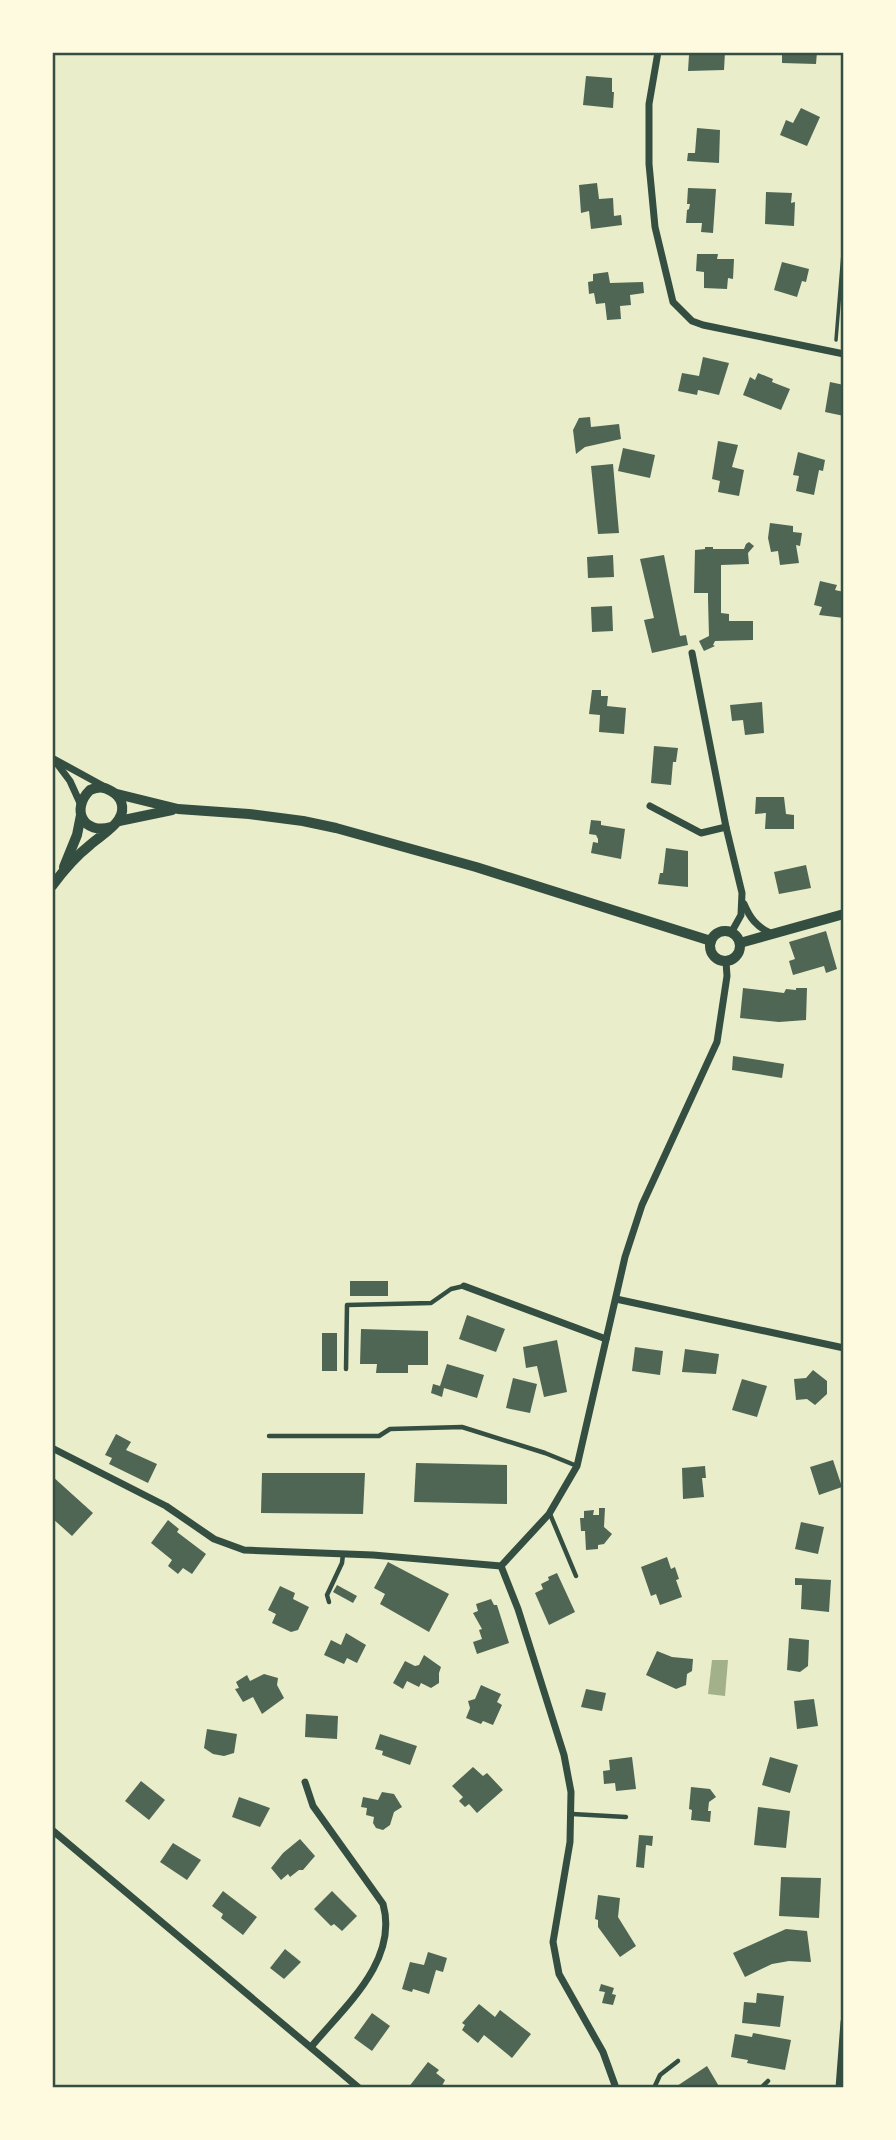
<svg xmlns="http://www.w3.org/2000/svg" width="896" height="2140" viewBox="0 0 896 2140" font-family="'Noto Sans',sans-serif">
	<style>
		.water { fill: #a3b18a }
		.building { fill: #4f6655 }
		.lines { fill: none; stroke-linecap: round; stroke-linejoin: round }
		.path { stroke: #344e41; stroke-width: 3.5 }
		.service { stroke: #344e41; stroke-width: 4.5 }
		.minor { stroke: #344e41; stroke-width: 7 }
		.tertiary { stroke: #344e41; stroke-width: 10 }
		.neatline { fill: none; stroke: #344e41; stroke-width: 2.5 }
	</style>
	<rect width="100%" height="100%" fill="#e9edc9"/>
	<path class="water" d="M712,1660h16l-3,36 -17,-2z"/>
	<g class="building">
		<path d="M700,52h25l-1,18 -36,1 1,-16h11z"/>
		<path d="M782,52h35l-1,12 -34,-1z"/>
		<path d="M586,76l26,2v14h2l-1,16 -30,-3z"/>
		<path d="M801,108l19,9 -13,29 -27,-11 6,-15 7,3z"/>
		<path d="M697,128l23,2 -1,33 -32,-2 1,-8h7z"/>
		<path d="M597,183l2,16 14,-1 1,18 7,-1 1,10 -31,4 -2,-18 -8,2 -2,-28z"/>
		<path d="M688,188l28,1 -3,44 -12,-1 1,-9h-16l1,-13 2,-1 1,-5h-3z"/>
		<path d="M766,192l26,1 -1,10 4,-1 -1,24 -29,-2z"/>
		<path d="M697,254h21l-1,5h17l-1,20 -5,-1 -1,11 -23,-1v-16l-8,-1z"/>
		<path d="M782,262l27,7 -3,13 -4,-1 -5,16 -23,-7z"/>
		<path d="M608,272l2,11 33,-1 1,11 -14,2 1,10 -11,1 1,13 -14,1 -2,-17 -9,1 -2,-11 -5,1 -1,-12 5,-1v-7z"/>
		<path d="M703,357l26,6 -10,32 -21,-5 -1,5 -19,-4 4,-18 17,3z"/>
		<path d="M758,373l15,6 -1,3 18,7 -9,21 -38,-15 7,-18 5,3z"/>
		<path d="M830,382l14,3v31l-19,-4z"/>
		<path d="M590,417l1,10 28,-3 2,15 -36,8 -9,7 -3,-24 6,-12z"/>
		<path d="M718,441l20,4 -6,22 12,3 -5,26 -21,-4 2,-11 -8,-2z"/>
		<path d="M623,448l32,7 -5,23 -32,-7z"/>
		<path d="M798,452l27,8 -2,11 -4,-1 -5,25 -18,-4 3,-15 -6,-1z"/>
		<path d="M613,464l6,69 -21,1 -7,-68z"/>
		<path d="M770,523l23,3v6l9,1 -2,13 -4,-1 3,18 -19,2 -2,-14 -7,1 -3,-14z"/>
		<path d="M749,542l5,4 -6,7 1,11 -28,1v48l8,1v7h24v19l-38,1 -2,4 2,1 -11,5 -5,-10 10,-5 -1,-37v-6h-14l1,-43 10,-1v-2h8v2h31l2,-5z"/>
		<path d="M613,555l1,22 -26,1 -1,-21z"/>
		<path d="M664,555l16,81 6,-1 2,10 -36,8 -8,-33 10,-2 -14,-59z"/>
		<path d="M820,581l17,4 -2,5 9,2v26l-25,-3 3,-8 -8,-2z"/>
		<path d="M612,606l1,25 -21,1 -1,-25z"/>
		<path d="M592,690h9v6h7l-1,10 19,2 -2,26 -25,-2 1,-17 -11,-1z"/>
		<path d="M762,702l2,31 -19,2 -2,-15 -11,1 -2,-16z"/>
		<path d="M654,746l24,2 -2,14h-3l-2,23 -20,-2z"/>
		<path d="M756,797h28l2,17 8,1v14h-29l1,-16 -11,1z"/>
		<path d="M591,820l10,1v4l24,4 -4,30 -30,-6 2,-11 5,1v-4l-2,-4 -7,-1z"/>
		<path d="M666,848l22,3v36l-30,-3 2,-11h3z"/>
		<path d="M806,865l5,23 -32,6 -5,-22z"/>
		<path d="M826,931l11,38 -11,4 -2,-7 -31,9 -4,-14 6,-2 -6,-17z"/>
		<path d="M743,988l41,5 2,-4 10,1v-2h11l-1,32 -27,2 -39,-4z"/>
		<path d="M733,1056l51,8 -2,14 -50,-8z"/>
		<rect x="350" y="1281" width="38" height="15"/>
		<path d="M467,1315l38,14 -9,23 -37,-13z"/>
		<path d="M361,1329l67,2v34h-20v8h-32l1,-9h-17z"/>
		<rect x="322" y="1333" width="15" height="38"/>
		<path d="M557,1340l10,52 -23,5 -7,-31 -11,2 -3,-21z"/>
		<path d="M635,1347l28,4 -3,24 -28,-4z"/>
		<path d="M685,1349l34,5 -3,20 -34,-2z"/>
		<path d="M447,1364l37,11 -7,23 -33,-10 -2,9 -11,-4 2,-9 7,2z"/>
		<path d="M813,1370l14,11v13l-12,11 -8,-6 -11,1 -2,-21 12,-1z"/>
		<path d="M513,1378l24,6 -7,29 -24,-5z"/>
		<path d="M742,1379l25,7 -10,31 -25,-7z"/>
		<path d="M116,1434l15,8 -5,8 31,14 -9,19 -39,-19 3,-6 -7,-3z"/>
		<path d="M833,1460l9,27 -23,8 -9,-28z"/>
		<path d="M416,1463l91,2v39l-93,-2z"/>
		<path d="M705,1466l1,12h-4l2,19 -21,2 -1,-31z"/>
		<path d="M262,1473h103l-2,41 -102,-1z"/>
		<path d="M52,1476l41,37 -21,23 -20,-18z"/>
		<path d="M599,1508h6l-1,19 8,7 -8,10 -6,1v4l-12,1 -1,-19h-4l-1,-13h4v-7l10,-1 -1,5h6z"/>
		<path d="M168,1520l11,9 -2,3 29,22 -14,20 -9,-6 -5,6 -10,-8 4,-6 -21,-17z"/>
		<path d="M801,1522l23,5 -6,27 -23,-5z"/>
		<path d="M667,1557l4,12 4,-2 4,12 -3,1 6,17 -22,8 -4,-11 -5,2 -10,-29z"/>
		<path d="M388,1562l61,32 -20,38 -49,-28 5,-10 -11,-6z"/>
		<path d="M557,1573l18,39 -26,13 -14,-32 8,-4 -2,-5 8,-4 -1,-3z"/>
		<path d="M795,1578l36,2 -2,32 -28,-3 1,-24h-7z"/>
		<path d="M337,1585l20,11 -4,7 -20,-11z"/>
		<path d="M280,1586l15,7 -2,6 16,8 -11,23 -7,2 -19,-9 4,-9 -8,-4z"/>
		<path d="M491,1599l3,6h3l12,38 -32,11 -4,-12 9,-3 -3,-9 3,-1 -9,-16 5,-2 -2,-7z"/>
		<path d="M346,1633l20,12 -9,18 -10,-5 -3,6 -20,-9 7,-15 10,5z"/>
		<path d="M789,1638l20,2 -1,26 -8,6 -13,-2z"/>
		<path d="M657,1651l15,6 21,2 -1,12 -5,3 -1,11 -10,4 -30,-14z"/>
		<path d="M424,1655l17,12 -2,6v10l-8,5 -10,-5 -2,4 -12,-6 -4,8 -10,-6 12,-22 10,5 4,-1z"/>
		<path d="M264,1674l14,4 -1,7 7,13 -22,16 -9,-17 -10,5 -8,-13 4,-1 -3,-6 11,-7 3,6z"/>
		<path d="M481,1685l20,9 -4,8 5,3 -9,20 -10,-4 -2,3 -15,-6 4,-10 -2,-7 7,-2z"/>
		<path d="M586,1689l20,4 -4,18 -21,-4z"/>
		<path d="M814,1699l4,27 -21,3 -3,-28z"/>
		<path d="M306,1714l32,2 -1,23 -32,-2z"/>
		<path d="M207,1729l30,5 -3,19 -10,3 -11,-2 -9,-6z"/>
		<path d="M380,1734l37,12 -7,19 -28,-10 1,-4 -8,-2z"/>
		<path d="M632,1757l4,32 -20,2 -1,-8 -11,1 -1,-13 7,-1 -1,-10z"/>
		<path d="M770,1757l28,8 -8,28 -28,-8z"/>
		<path d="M473,1767l10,9 4,-3 16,17 -26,23 -8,-9 -4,3 -6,-6 4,-4 -11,-11z"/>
		<path d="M141,1781l24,19 -16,20 -24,-19z"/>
		<path d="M691,1787l19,2 6,8 -7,5 -1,9h3l-1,11 -19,-2 1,-10 -3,-1z"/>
		<path d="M382,1792l12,2 8,13 -8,5 -4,13 -7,5 -7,-2 -3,-5 1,-6 -8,-2 1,-7 -6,-1 2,-10 15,3z"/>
		<path d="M239,1797l31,11 -10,19 -28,-10z"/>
		<path d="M758,1807l32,4 -4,37 -32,-3z"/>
		<path d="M639,1835l14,1 -1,10 -6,-1 -2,23 -8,-1z"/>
		<path d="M300,1839l15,17 -12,14h-4l-9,7 -2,-3 -7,6 -10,-12 12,-15z"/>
		<path d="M173,1843l28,17 -14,20 -27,-18z"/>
		<path d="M781,1877l40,1 -2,40 -40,-2z"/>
		<path d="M223,1891l34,26 -14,18 -22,-17 2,-4 -11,-8z"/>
		<path d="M332,1891l25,25 -15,15 -8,-7 -3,2 -17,-17z"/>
		<path d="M598,1895l22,3 -2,19 18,29 -16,11 -22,-30v-7l-3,-1z"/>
		<path d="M786,1929l21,2 4,31 -22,-1 -17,3 -27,13 -12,-24z"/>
		<path d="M285,1949l16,13 -17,17 -14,-11z"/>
		<path d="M428,1952l19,6 -4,14 -7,-2 -7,24 -16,-5 -1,3 -10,-3 8,-27 14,3z"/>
		<path d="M601,1984l13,4 -2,6 4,1 -3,10 -11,-2 3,-11 -6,-1z"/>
		<path d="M757,1993l27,3 -4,31 -38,-4 2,-21 12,1z"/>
		<path d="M479,2004l16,13 5,-7 31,24 -19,24 -28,-23 -6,8 -16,-13 3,-5 -3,-2z"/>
		<path d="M372,2013l18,13 -18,25 -18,-13z"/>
		<path d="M753,2033l38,7 -6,30 -38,-7 1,-3 -17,-3 4,-23 17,3z"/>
		<path d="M428,2062l11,8 -3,3 9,7 -4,8h-33z"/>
		<path d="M707,2066l13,22h-46z"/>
	</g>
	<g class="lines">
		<path class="path" d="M836,340l8,-99"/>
		<g class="service">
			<path d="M346,1369l1,-64 84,-2 20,-14 13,-3"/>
			<path d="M269,1436h110l11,-7 72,-2 83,26 32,13"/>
			<path d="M550,1514l26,62"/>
			<path d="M329,1602l-2,-7 15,-32 1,-9"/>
			<path d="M572,1814l54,3"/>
			<path d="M654,2088l6,-13 18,-14"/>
			<path d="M761,2088l7,-7"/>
		</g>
		<g class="minor">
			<path d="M658,52l-9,52v60l6,63 18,75 19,19 11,4 141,29"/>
			<path d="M692,653l34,174 16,66 -1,22 -10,18"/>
			<path d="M52,758l53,29"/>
			<path d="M55,761l15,20 10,22"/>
			<path d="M650,806l51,27 25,-6"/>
			<path d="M744,904c6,14 12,22 26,29"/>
			<path d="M464,1286l142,53"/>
			<path d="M616,1299l228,49"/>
			<path d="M52,1448l114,58 48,33 30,11 129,5 128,11 48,-52 28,-48 48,-209 17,-52 75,-163 10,-66 -1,-14"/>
			<path d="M501,1566l17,43 46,146 7,37 -1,50 -17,100 6,32 44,78 13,36"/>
			<path d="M305,1782l8,24 70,98c16,57 -39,103 -72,143"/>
			<path d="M52,1830l307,258"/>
			<path d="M839,2088l5,-66"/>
		</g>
		<g class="tertiary">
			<path d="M117,794l61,15 71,5 54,7 33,7 140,39 235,74"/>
			<path d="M119,821l53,-11"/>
			<path d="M64,867l13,-32 4,-20"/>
			<path d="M52,886c11,-15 24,-30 38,-41 9,-8 23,-16 29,-26 7,-11 2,-23 -8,-28 -8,-5 -13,-4 -21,-1 -20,20 -6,45 21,37"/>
			<circle cx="725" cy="946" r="15"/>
			<path d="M740,943l104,-29"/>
		</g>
	</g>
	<rect width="896" height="2140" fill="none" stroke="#fefae0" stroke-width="108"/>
	<rect x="54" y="54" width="788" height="2032" class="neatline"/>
</svg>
